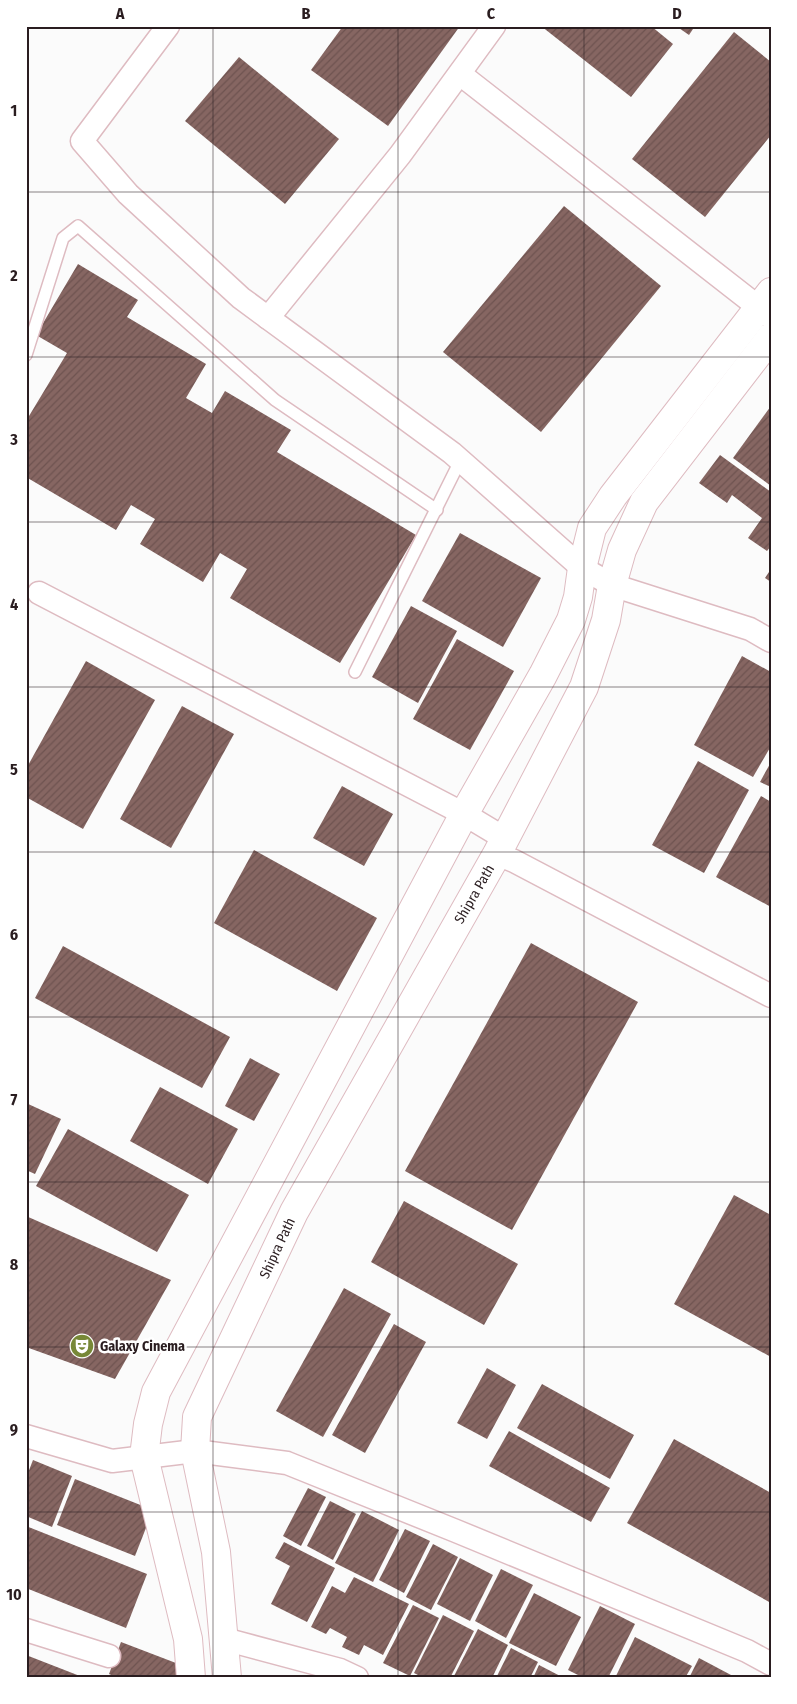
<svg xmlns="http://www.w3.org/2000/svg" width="797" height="1704" viewBox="0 0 797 1704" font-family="'Fira Sans Condensed',sans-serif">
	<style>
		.building { fill: url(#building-hatch) }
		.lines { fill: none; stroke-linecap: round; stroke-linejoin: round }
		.service-casing { stroke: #debbc1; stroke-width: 14 }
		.minor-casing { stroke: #debbc1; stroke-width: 25 }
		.tertiary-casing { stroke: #debbc1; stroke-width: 30 }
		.service { stroke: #fff; stroke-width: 11 }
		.minor { stroke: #fff; stroke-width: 22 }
		.tertiary { stroke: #fff; stroke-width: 28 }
		.grid { fill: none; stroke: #2a1d20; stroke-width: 1; stroke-opacity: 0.55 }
		.labels { text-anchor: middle; stroke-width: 5; stroke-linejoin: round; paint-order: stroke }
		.street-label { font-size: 14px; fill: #2a1d20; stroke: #fff }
		.poi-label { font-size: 14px; font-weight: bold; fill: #2a1d20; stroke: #fff; text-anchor: start }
		.neatline { fill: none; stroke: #2a1d20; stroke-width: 2 }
		.grid-label { font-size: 16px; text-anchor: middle; font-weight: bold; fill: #2a1d20 }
	</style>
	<defs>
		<pattern id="building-hatch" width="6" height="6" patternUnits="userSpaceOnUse" patternTransform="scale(1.25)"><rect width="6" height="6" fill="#866662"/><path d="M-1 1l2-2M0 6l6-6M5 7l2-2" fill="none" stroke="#6e5350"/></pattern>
	</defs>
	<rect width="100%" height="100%" fill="#fbfbfb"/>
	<g class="building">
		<path d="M343,26h117l-72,100 -77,-56z"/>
		<path d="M541,26h110l22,18 -42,53z"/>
		<path d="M676,26h19l-6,9z"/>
		<path d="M734,32l37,30v73l-66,82 -73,-58z"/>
		<path d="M239,57l100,82 -54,65 -100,-83z"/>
		<path d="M564,206l97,80 -120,146 -98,-80z"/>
		<path d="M78,264l60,36 -11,17 79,47 -20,34 26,15 13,-22 66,39 -14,22 139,83 -76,128 -110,-65 17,-29 -27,-16 -17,29 -63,-38 15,-25 -24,-14 -15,25 -90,-53v-56l41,-68 -31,-18z"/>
		<path d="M771,406v80l-38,-28z"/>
		<path d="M720,455l51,37v54l-4,5 -19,-13 14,-20 -30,-23 -5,8 -28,-20z"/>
		<path d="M460,533l81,45 -38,69 -81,-46z"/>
		<path d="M771,569v13l-6,-4z"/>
		<path d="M411,606l46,25 -39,72 -46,-26z"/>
		<path d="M457,639l57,32 -44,79 -57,-31z"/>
		<path d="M742,656l29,16v74l-18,31 -59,-32z"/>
		<path d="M86,661l69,39 -72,129 -57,-32v-28z"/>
		<path d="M182,706l52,28 -63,114 -51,-29z"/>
		<path d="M698,761l51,29 -45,83 -52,-28z"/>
		<path d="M771,762v25l-11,-5z"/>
		<path d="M342,786l51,28 -29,52 -51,-28z"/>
		<path d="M761,796l10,6v105l-55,-30z"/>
		<path d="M254,850l123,68 -40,73 -123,-68z"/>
		<path d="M531,943l107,59 -126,228 -107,-59z"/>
		<path d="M63,946l167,91 -28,51 -167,-90z"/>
		<path d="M250,1058l30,16 -26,47 -29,-15z"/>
		<path d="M160,1087l78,42 -30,55 -78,-43z"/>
		<path d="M26,1103l35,16 -26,55 -9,-4z"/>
		<path d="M68,1129l121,66 -32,57 -121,-66z"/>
		<path d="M734,1195l37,20v142l-97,-53z"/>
		<path d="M404,1201l114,63 -34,61 -113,-63z"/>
		<path d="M26,1216l145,64 -56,99 -89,-32z"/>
		<path d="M344,1288l47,26 -68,123 -47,-26z"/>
		<path d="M394,1324l32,18 -61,111 -33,-18z"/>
		<path d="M487,1368l29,17 -29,54 -30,-16z"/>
		<path d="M542,1384l92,51 -24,44 -93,-51z"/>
		<path d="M509,1431l101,57 -19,34 -102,-56z"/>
		<path d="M674,1439l97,54v110l-144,-80z"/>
		<path d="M33,1460l39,16 -20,51 -26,-11v-38z"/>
		<path d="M75,1479l78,31 -18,46 -78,-31z"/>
		<path d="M308,1488l18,9 -25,49 -18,-10z"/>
		<path d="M330,1501l26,13 -23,46 -26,-14z"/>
		<path d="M362,1511l37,19 -26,52 -38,-19z"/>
		<path d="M26,1526l121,48 -21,54 -100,-40z"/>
		<path d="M405,1529l25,12 -26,52 -25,-13z"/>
		<path d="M284,1542l51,26 -28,54 -36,-18 19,-38 -15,-8z"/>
		<path d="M433,1544l25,13 -27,53 -25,-13z"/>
		<path d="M460,1558l33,17 -23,46 -33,-17z"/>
		<path d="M501,1569l32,16 -27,53 -31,-17z"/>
		<path d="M354,1577l55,27 -26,51 -19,-10 -5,10 -17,-8 5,-10 -17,-9 -4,6 -15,-7 21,-41 13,7z"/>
		<path d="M534,1593l47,24 -25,49 -47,-23z"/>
		<path d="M413,1605l26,13 -29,58 -27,-13z"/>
		<path d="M600,1606l35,18 -27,54h-24l-16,-8z"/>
		<path d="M443,1615l31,16 -24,47h-26l-10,-5z"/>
		<path d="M478,1629l30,16 -16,33h-39z"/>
		<path d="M635,1637l57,29 -7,12h-70z"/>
		<path d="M121,1642l68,26 -4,10h-67l-9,-4z"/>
		<path d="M511,1648l27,14 -8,16h-34z"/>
		<path d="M26,1655l59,23h-59z"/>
		<path d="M699,1658l32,17 -2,3h-40z"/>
		<path d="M539,1665l25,13h-31z"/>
	</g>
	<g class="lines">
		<g class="service-casing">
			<g id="service">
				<path d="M26,355l37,-117 15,-12 197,174 162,110"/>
				<path d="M355,672l105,-211"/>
			</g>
		</g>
		<g class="minor-casing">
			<g id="minor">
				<path d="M168,26l-86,115 46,53 113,104 211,155 130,115 30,17 138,44 21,12"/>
				<path d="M460,74l311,243"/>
				<path d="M268,318l132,-163 94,-129"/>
				<path d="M39,593l425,221 40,24"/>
				<path d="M497,854l17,7 257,135"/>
				<path d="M26,1436l86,25 83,-10 92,12 169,68 291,120 24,13"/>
				<path d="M26,1630l83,26"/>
				<path d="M224,1639l116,31 17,8"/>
			</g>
		</g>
		<g class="tertiary-casing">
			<g id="tertiary">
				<path d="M191,1678l-3,-39 -44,-182 4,-33 8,-32 308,-578 79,-139 28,-55 7,-23 4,-29 10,-40 21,-32 158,-204"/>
				<path d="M227,1678l-11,-126 -21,-101 2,-34 97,-205 203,-358 87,-167 22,-67 6,-35 10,-35 22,-48 127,-165"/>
			</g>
		</g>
		<use href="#service" class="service"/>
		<use href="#minor" class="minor"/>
		<use href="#tertiary" class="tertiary"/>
	</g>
	<path class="grid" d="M213,26v1652M398,26v1652M584,26v1652M26,192h745M26,357h745M26,522h745M26,687h745M26,852h745M26,1017h745M26,1182h745M26,1347h745M26,1512h745"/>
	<defs>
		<g id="theatre-disc" transform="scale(1.25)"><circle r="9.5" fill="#778837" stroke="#fff"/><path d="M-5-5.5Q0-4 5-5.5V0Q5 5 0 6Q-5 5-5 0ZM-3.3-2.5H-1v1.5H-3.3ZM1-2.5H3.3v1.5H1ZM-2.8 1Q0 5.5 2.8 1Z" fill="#fff"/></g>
	</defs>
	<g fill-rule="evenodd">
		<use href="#theatre-disc" x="82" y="1346"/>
	</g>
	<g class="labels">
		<g class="street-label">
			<text transform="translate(474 894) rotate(-60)" y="5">Shipra Path</text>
			<text transform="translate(277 1248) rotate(-65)" y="5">Shipra Path</text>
		</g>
		<g class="poi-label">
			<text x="100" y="1351">Galaxy Cinema</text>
		</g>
	</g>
	<rect width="797" height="1704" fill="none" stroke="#ffffff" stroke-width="55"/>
	<rect x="28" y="28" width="742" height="1648" class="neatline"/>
	<g class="grid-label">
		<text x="120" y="19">A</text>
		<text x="306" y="19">B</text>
		<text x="491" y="19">C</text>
		<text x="677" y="19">D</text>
		<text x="14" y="116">1</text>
		<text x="14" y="281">2</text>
		<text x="14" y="445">3</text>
		<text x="14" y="610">4</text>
		<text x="14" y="775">5</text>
		<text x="14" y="940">6</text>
		<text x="14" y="1105">7</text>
		<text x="14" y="1270">8</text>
		<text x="14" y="1435">9</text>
		<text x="14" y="1600">10</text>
	</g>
</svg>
